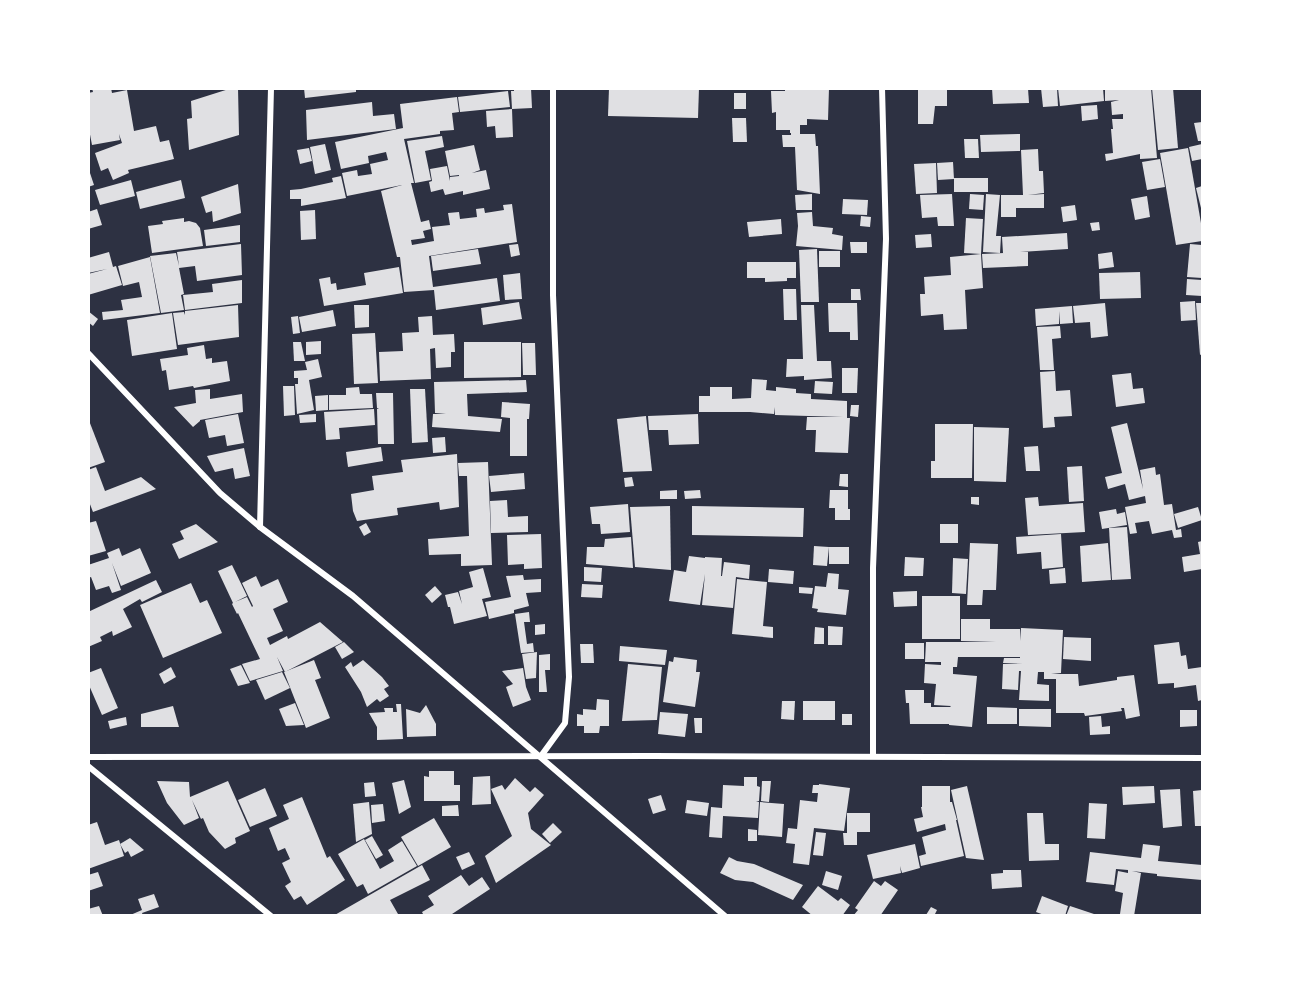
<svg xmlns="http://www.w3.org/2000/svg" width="1291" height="1004" viewBox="0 0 1291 1004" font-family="'Alegreya Sans',sans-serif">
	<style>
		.building { fill: #e0e0e3 }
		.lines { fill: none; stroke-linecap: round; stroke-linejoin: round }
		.minor { stroke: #fff; stroke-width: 6 }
	</style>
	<rect width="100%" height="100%" fill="#2d3142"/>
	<g class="building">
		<path d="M92,88h19l1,5 15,-3 7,41 22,-5 4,16 9,-2 5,19 -46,11 1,3 -16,7 -5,-12 -7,3 -6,-18 27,-10 -3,-9 1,6 -28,5 -4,-21v-31l5,-1z"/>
		<path d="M232,88h6l1,47 -50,15 -2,-31 5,-1 -1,-17z"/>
		<path d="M304,88h52v4l-51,6z"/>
		<path d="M514,88h17l1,20 -20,1 -1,-18h3z"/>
		<path d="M609,88h90l-1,30 -90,-2z"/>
		<path d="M785,88h44l-1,32 -21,-1v6h-7v9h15l1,12h2l2,48 -23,-4 -2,-43h-12l-1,-12h9v-2h-1v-3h-14v-18l-4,1 -1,-22h14z"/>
		<path d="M918,88h29v18h-12l-2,18h-15z"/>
		<path d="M992,88h36l1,15 -36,1z"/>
		<path d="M1041,88h16l1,18 -15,1z"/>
		<path d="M1058,88h45l1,13 -44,5z"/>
		<path d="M1105,88h46l6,70 -17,1v-5l-34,7 -1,-7 8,-1 -2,-24h2l-1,-10h11v-5l-11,1 -1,-13 8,-2 -14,1z"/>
		<path d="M1152,88h21l5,60 -20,2z"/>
		<path d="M508,91l2,16 -50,5 -2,-15z"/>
		<rect x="734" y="93" width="12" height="16"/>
		<path d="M457,97l2,15 -7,1 2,17 -14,1v3l-36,5 10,44h-3l10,39 8,-2 2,9 -8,2 2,7 -14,2 1,5 22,-4 -2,-14 18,-2 -2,-12 11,-1 1,7 17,-2 -1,-8 8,-1 1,5 19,-3 -1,-5 9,-1 5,38 -88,14 4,31 64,-9 3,23 -64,9 -2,-20 -30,2 -4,-35h-3l-16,-66 21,-6 -55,11 -5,-23 15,-3 1,6 14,-2 -2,-10 18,-4 -2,-8 -18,4 1,7 -28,6 -6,-27 68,-14 -3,-24z"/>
		<path d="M372,102l1,14 21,-2 2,15 -89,11 -1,-30z"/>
		<path d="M1097,105l1,14 -16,2 -1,-15z"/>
		<path d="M512,109l1,28 -17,1 -1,-12 -8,1 -1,-16z"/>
		<path d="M732,118h14l1,24h-14z"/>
		<path d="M1202,122v19h-4l-4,-18z"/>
		<path d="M1020,134v17l-39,1 -1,-17z"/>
		<path d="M442,136l2,11 -19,4 6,29 -16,3 -8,-42z"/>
		<path d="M964,139h14l1,19h-14z"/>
		<path d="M325,144l6,26 -16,4 -5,-27z"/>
		<path d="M1202,144v15l-10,2 -3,-14z"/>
		<path d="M474,145l6,25 -8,3 14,-3 4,19 -27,6v-4l-18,4 -2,-6 -12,3 -2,-10 3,-1 -2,-12 17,-3 3,15v-4l9,-1v-1l-9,1 -5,-25z"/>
		<path d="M309,148l3,13 -12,3 -3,-14z"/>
		<path d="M1188,148l14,81v12l-26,4 -16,-92z"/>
		<path d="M1038,149l1,22h4l1,22 -16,2 16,-1v14h-28v9h-15v-22h22l-2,-45z"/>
		<path d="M1160,159l5,28 -18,3 -5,-28z"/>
		<path d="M953,162l1,17 -16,1 -1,-17z"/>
		<path d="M936,163l1,30 -21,1 -2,-30z"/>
		<path d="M88,167l6,18 -6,2z"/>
		<path d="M341,176l5,22 -45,8v-7h-11v-9l11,-1 32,-7 -1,-4z"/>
		<rect x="954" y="178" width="34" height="14"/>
		<path d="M131,180l4,16 -35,9 -5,-15z"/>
		<path d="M181,180l4,18 -45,11 -4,-17z"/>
		<path d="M238,184l3,29 -28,9 -1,-11 -6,2 -5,-16z"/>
		<path d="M1202,186v26l-6,-24z"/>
		<path d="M812,194v16h-16l-1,-15z"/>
		<path d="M952,194l2,32h-16l-1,-9 -15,1 -2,-23z"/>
		<path d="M970,194l14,1 -1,15 -14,-1z"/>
		<path d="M986,194l14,1 -4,41h5l-1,17 -17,-1z"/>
		<path d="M1147,196l3,21 -15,3 -4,-21z"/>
		<path d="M843,199l25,1 -1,15 -25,-1z"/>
		<path d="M1075,205l2,15 -14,2 -2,-15z"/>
		<path d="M97,209l5,16 -14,4v-17z"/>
		<path d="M315,210l1,29 -15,1 -1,-29z"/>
		<path d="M812,212l1,14 20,2 -1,6 11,2 -1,14 -46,-4 2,-20 -1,-13z"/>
		<path d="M861,216l10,1 -1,10 -10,-1z"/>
		<path d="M184,218v4l5,-1 7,2 4,5 3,18 -51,7 -4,-27 15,-2 -1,-3z"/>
		<path d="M966,218l17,1 -2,35 -17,-1z"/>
		<path d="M781,219l1,15 -33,3 -2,-15z"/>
		<path d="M1099,222l1,8 -8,1 -2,-8z"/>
		<path d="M240,225v17l-34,4 -2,-16z"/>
		<path d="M1067,233l1,16 -48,3h8v14l-45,2 -1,-14 22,-1h-1l-1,-16z"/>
		<path d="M931,234l1,13 -16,1 -1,-13z"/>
		<path d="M850,242h17v11h-16z"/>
		<path d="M241,244l1,31 -45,6 -2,-15 -16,2 5,26 -3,1 3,15 -23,3 -11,-57 26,-3 3,13 -2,-14z"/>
		<path d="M518,244l2,11 -9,2 -2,-12z"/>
		<path d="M1190,244l12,1v33l-15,-1z"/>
		<path d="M478,249l3,15 -48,7 -2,-15z"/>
		<path d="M817,249l2,53h-18l-2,-52z"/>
		<rect x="819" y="251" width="21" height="16"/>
		<path d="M109,252l4,15 3,-1 6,19 -34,10v-21l19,-5 -19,4v-15z"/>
		<path d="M1112,252l2,15 -15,2 -1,-15z"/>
		<path d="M981,254l2,34 -18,2 2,39 -23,1 -1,-16 -22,2 -1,-22h5l-1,-17 27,-2 -1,-18z"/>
		<path d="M150,257l10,56 -57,7 -1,-8 21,-2 -2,-10 21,-3 -3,-15 -16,4 -5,-20z"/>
		<path d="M747,262h49v16h-9v3l-22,1v-4h-18z"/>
		<path d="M399,267l4,26 -79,13 -5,-27 11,-2 1,7 5,-1 1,7 29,-5 -2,-12z"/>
		<path d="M1140,272l1,26 -41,1 -1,-26z"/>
		<path d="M520,273l2,26 -17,1 -2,-25z"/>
		<path d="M1187,279l15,1v16l-16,-1z"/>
		<path d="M242,280v23l-57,7 -2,-15 30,-3 -1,-8z"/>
		<path d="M783,289h13l1,31h-13z"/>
		<path d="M851,289h9l1,11h-10z"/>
		<path d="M1195,301l1,19 -15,1 -1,-19z"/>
		<path d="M519,302l3,17 -39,6 -2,-17z"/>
		<path d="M828,303h29l1,37h-8v-8h-21z"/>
		<path d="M1105,303l3,33 -17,2 -1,-16 -15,1 -2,-17z"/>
		<path d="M1196,303h6v51l-2,1z"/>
		<path d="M238,305l1,32 -61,8 -5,-32 11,-1 1,3v-4z"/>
		<path d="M354,305h15v22l-14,1z"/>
		<path d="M801,305h13l3,56h14l1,17 -28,2v-4l-18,1 1,-18h16z"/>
		<path d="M1072,306l1,17 -13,1 -1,-13v13l-23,2 -1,-17z"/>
		<path d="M333,310l3,16 -34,6 -3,-15z"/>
		<path d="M88,311l10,8 -5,7 -5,-4z"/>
		<path d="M172,313l5,36 -45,7 -5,-36z"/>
		<path d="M298,316l2,17 -7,1 -2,-17z"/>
		<path d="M432,316l1,19 21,-1 1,18h-4v15l-15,1 -1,-20 -5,1 1,30 -51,2 -1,-29 24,-1 -1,-18 17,-1 -1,-15z"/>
		<path d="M1060,326l1,12 -9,1 2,31h-14l-3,-43z"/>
		<path d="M375,333l3,50 -24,1 -2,-50z"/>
		<path d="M321,341v13l-15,1v-13z"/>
		<path d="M293,342h8l4,19h-11z"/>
		<path d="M464,342h57v35l-57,1z"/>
		<path d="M522,343h13l1,32h-13z"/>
		<path d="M204,345l2,14 6,-1v5l15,-2 3,20 -36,7 -1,-2 -24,4 -3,-20 -4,1 -2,-12 28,-4 -1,-7z"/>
		<path d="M318,359l4,18 -13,3 5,30 -17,4 -2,-30h3v-6h-4v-7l13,-1 -2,-8z"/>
		<path d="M842,368h16l-1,25h-15z"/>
		<path d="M1055,371l1,20 14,-1 2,26 -18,1 1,10 -12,1 -3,-56z"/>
		<path d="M1131,373l2,16 10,-1 2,15 -29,4 -4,-32z"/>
		<path d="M752,379l15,1 -1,10 10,1v-4l20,2v4l15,1v5l36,2v17h3l-2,35 -33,-1 1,-22h-10l1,-13h36l-68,-2 -1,-8v7l-24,-2h-51v-16h11v-9h22v12l19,-1z"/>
		<path d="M526,380l1,12 -60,2 1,22 34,3 -2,13 -68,-5 1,-13h13l-11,-1 -1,-31z"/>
		<path d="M815,381l18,1 -1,12 -18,-1z"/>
		<path d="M283,386h11l1,29 -11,1z"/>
		<path d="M359,387l1,7h12l1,14 -44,2v-15h17v-7z"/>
		<path d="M210,389v10l32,-5 1,18 -43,8v1l-7,6 -19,-20 22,-4 -1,-13z"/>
		<path d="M410,389h15l3,53 -16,1z"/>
		<path d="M376,393h17l1,51h-16l-1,-35h2l-2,-1z"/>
		<path d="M328,395v15l-12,1 -1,-15z"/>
		<path d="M502,402l28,2 -1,15h-2v37h-17v-38l-9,-1z"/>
		<path d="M851,405h8l-1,12 -8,-1z"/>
		<path d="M374,409l1,16 -36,3 1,11 -14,1 -2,-28z"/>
		<path d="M238,414l6,29 -17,3 -2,-11 -16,3 -4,-18z"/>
		<path d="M316,414v8l-16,1 -1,-8z"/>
		<path d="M698,414l1,30 -30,1 -1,-15h-19l-1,-14z"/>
		<path d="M646,416l6,55 -29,1 -6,-53z"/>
		<path d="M88,418l17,44 -17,6z"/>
		<path d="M1127,423l16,66 -3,-19 15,-3 1,8 4,-1 4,31 8,-1 4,26 5,-1 1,8 -8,1 -2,-8 -20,4 -3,-13 -14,2 2,10 -7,1 -5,-27 21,-4 -1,-7 -16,4 -4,-16 -17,5 -3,-12 17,-4 -11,-46z"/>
		<path d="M935,424h38l-1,54h-41v-17h4z"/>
		<path d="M974,427l35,1 -3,54 -32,-1z"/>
		<path d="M445,437l1,15 -13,1 -1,-15z"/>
		<path d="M1038,446l2,25h-14l-2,-24z"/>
		<path d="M381,447l2,14 -35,6 -2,-15z"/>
		<path d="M244,448l6,28 -15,3 -2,-11 -18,4 -8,-16z"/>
		<path d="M457,454l2,53 -19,3 -1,-8 -42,6 1,7 -41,6 -4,-10 -2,-17 23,-4 -2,-14 31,-4 -2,-12z"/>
		<path d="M488,462l4,103 -31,1v-12l-32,1 -1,-16 41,-3 -2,-60h-8l-1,-13z"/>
		<path d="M1082,466l2,35 -15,1 -2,-35z"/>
		<path d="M96,467l9,24 36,-14 15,12 -63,23 -5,-13v-29z"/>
		<path d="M524,473l1,16 -34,3 -2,-16z"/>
		<path d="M840,474h8v13l-9,-1z"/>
		<path d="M632,477l2,9 -9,1 -1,-9z"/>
		<path d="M677,490v9h-17v-8z"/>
		<path d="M700,490l1,8 -16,1 -1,-8z"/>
		<path d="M830,490h18v19h2v11h-15v-12h-6z"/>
		<path d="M971,497h8v8l-8,-1z"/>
		<path d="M1038,497l1,9 44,-3 2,29 -57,3 -3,-37z"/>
		<path d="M507,500l1,17 20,-1v16l-37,1 -1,-32z"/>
		<path d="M628,504l2,28 -29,2 -1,-10h-8l-2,-17z"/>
		<path d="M670,506l1,64 -36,-3 -5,-60z"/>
		<path d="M692,506l112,2 -1,29 -111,-2z"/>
		<path d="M1198,507l4,13 -24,8 -4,-14z"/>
		<path d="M1116,509l1,5 8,-2 2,13 -25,4 -3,-17z"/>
		<path d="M96,521l10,30 -18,5v-33z"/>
		<path d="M366,523l5,9 -7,4 -5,-9z"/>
		<path d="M196,524l22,18 -39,17 -7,-15 12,-5 -4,-8z"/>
		<rect x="940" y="524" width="18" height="19"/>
		<path d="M1127,527l4,52 -19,1 -3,-52z"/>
		<path d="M541,534l1,34 -18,1v-5l-16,1 -1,-30z"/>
		<path d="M1061,534l2,33 -21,2 -1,-17 -24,2 -1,-17z"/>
		<path d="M631,537l2,31 -47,-4 1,-17h17l1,-8z"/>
		<path d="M1202,541v28l-18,3 -2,-15 18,-3 -2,-12z"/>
		<path d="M970,543l28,1 -2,46h-13l-1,15h-15z"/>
		<path d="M1108,543l3,37 -29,2 -2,-36z"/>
		<path d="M814,546l15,1 -2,19 -14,-1z"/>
		<rect x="829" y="547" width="20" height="17"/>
		<path d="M119,548l3,8 18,-8 11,25 -30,13 -9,-23 9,27 -9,3 -3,-7 -13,4 -5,-13 -3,1v-13l21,-7 -2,-5z"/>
		<path d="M689,556l16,2v-1l17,1 -1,18h1l2,-14 26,3 -1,14 -13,-2 -3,31 -31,-3 3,-31 -5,31 -31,-4 5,-31 12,2z"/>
		<path d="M905,557l19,1 -1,18h-19z"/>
		<path d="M953,558l15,1 -2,35 -14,-1z"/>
		<path d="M232,565l15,31 -12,6 12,-5 5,10 1,-1 -11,-23 14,-7 5,11 17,-8 10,23 -15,7 10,22 -16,7 3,7 17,-9 1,3 32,-17 23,20 -58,30 -8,-15 6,14 -33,10 -8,-17 18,-5 -22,-46 -1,1 -5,-10 1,-1 -15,-32z"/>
		<path d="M584,567l18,1 -1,14 -17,-1z"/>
		<path d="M483,568l8,29 -9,2 5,17 -33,8 -4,-17h-2l-3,-12 13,-3 4,12 -3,-13 14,-4 -4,-15z"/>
		<path d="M1065,568l1,15 -16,1 -1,-14z"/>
		<path d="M769,569l25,2 -1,13 -25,-2z"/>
		<path d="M828,573l11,1 -1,15 11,1 -3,25 -29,-3 1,-3 -6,-1 3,-22 11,1z"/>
		<path d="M523,575l1,5 17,-1v13l-15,1 3,13 -15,4v3l-25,6 -4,-17 26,-5 -5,-21z"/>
		<path d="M737,579l30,3 -4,44 10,1v11l-41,-4z"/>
		<path d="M156,580l6,12 -20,10 -2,-3 -17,10 9,18 -19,9 -1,-5 -12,6 2,4 -14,6v-35z"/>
		<path d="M191,583l9,20 7,-3 15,33 -59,25 -23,-53z"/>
		<path d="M582,584l21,1 -1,13 -21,-1z"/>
		<path d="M435,586l7,8 -10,9 -7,-8z"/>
		<path d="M799,587l14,1 -1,6 -13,-1z"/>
		<path d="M917,591v15l-23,1 -1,-15z"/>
		<rect x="922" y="596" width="38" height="43"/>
		<path d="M529,612l1,10h-6l3,22 6,-1 1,9 -13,1 -6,-39z"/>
		<path d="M961,619h29v10h30v12l1,-13 42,2 -2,43 -10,1h27l1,12 38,-6v-3l17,-2 6,41 -14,3 -2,-11h-3l1,3 -37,5 -1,-3h-28v-34h-12v-7h-6l-1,12 12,1v16l-30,-1 2,-29h-2l-1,19 -16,-1 1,-25h20l-20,-1 1,-5h16v-1h-62l-1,10h-4v7l24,2 -5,51 -23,-2v-1h-39l-1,-21h-3l-1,-13h19v13h7v4h19l1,-1 -17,-1 2,-21 -12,-1 1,-19 16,1v-3h-16l1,-20h70l-35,-1z"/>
		<path d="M545,624v10l-10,1v-10z"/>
		<path d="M828,626l15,1 -1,18h-14z"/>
		<path d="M815,627l9,1v16h-10z"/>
		<path d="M1064,637l27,1v23l-28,-2z"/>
		<path d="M344,642l10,10 -12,7 -7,-12z"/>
		<path d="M1179,642l2,14 5,-1 2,14 14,-2v33l-4,1 -2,-16 -22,3v-5l-16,1 -4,-39z"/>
		<rect x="905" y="643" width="19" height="16"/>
		<path d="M580,644h13l1,19h-13z"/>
		<path d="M620,646l47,4 -2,15 -46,-4z"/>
		<path d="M537,652l-1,26 -10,1 -4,-25z"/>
		<path d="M550,654v16h-5l2,22h-8v-37z"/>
		<path d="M674,657l23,3 -1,12h4l-5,35 -32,-5 6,-41 4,1z"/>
		<path d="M314,660l7,18 -6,2 15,38 -24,10 -22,-56z"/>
		<path d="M363,660l19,17 7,9 -5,3 5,7 -9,6 -3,-3 -10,8 -6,-15 -16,-25 6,-5 2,5z"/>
		<path d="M628,664l34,3 -5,53 -35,1z"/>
		<path d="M241,665l9,18 -12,3 -8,-17z"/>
		<path d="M171,667l5,10 -12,7 -5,-10z"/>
		<path d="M101,668l17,40 -16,7 -14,-32v-10z"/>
		<path d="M523,668l3,19 5,13 -18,7 -7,-20 7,-3 -11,-13z"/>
		<path d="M282,672l8,16 -25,12 -9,-20z"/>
		<path d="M597,699l12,1v26h-9l-1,7h-15v-7h-7v-12l6,1v-6l13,1z"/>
		<path d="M782,701h13l-1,19 -13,-1z"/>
		<rect x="803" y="701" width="32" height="19"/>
		<path d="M295,703l9,22 -18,1 -7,-17z"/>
		<path d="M396,704h5l2,35 -26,1v-13l-8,-14 16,-1 -1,-4h9v4h4z"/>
		<path d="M426,705l10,19v12l-29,1 -1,-28 14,4z"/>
		<path d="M173,706l6,21h-38v-13z"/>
		<path d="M987,707l30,1v16h-30z"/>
		<path d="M1019,709h32v18l-32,-1z"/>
		<path d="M1180,710h17v16l-17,1z"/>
		<path d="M660,712l28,2 -3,23 -27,-3z"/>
		<rect x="842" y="714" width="10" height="11"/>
		<path d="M1101,716l1,11 8,-1v8l-20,1 -1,-18z"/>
		<path d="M126,717l1,8 -17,4 -2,-8z"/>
		<path d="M694,718h8v15h-7z"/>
		<path d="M429,771h25v14h6v16h-36v-25l5,1z"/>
		<path d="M490,776l1,28 -19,1 1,-28z"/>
		<path d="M744,777h13v9l3,1 -1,14 -3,1h3l-1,16 -35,-2 -1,22 -13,-1 2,-30 11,1 1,-23 21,1z"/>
		<path d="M515,778l15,14 5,-5 9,8 -16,18 3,16 20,16 -55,38 -11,-27 27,-20 -21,-47 11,-4 3,5z"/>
		<path d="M404,780l7,27 -12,7 -7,-31z"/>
		<path d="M157,781l32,1 1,15 38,-16 22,50 -15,7 1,5 -11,6 -16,-17 -6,-14 -2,1 -9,-19 7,18 -15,7 -17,-22z"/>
		<path d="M762,781h9l-2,21 -8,-1z"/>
		<path d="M374,782l2,14 -11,1 -1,-14z"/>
		<path d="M819,784l31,4 -6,43 -30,-3 -5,37 -16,-2 2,-19 -9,-1 2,-15 9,1 3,-29 17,2 1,-9h-6l1,-8h6z"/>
		<path d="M922,786h28v16h2l5,18h-1l8,36 -43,10 -2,-10 7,-2 -4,-17 24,-7 -1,-6 -28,8 -3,-13 9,-2 -2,-10h1z"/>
		<path d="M967,786l17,74 -18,-2 -15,-68z"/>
		<path d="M1154,786l1,17 -32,2 -1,-18z"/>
		<path d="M265,788l12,28 -27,11 -12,-27z"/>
		<path d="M1180,789l2,37 -19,2 -3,-38z"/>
		<path d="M1202,790v36h-7l-2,-35z"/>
		<path d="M661,795l5,15 -13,4 -5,-15z"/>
		<path d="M302,797l25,61 3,-2 15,24 -38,25 -6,-9 -7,4 -9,-14 6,-4 -9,-19 8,-4 -5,-11 -7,3 -9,-23 20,-9 -6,-14z"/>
		<path d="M687,800l22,3 -2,13 -22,-3z"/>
		<path d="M369,802l3,32 -16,8 -3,-38z"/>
		<path d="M760,802l24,2 -2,33 -24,-2z"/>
		<path d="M1089,803l18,1 -2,35 -18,-1z"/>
		<path d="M383,804l2,17 -13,2 -1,-18z"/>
		<path d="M458,805l1,11h-17v-10z"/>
		<path d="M847,813h23v19h-13v13h-13l-1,-12h4z"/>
		<path d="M1027,813h16l2,31h14v16l-30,1z"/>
		<path d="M434,818l17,29 -33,19 -17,-29z"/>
		<path d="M97,822l8,23 14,-5 5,16 -36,13v-44z"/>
		<path d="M553,823l9,9 -12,11 -8,-9z"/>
		<path d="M748,829l9,1v11h-9z"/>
		<path d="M816,832l10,1 -3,23 -10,-1z"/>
		<path d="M372,836l11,19 -7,4 -11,-19z"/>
		<path d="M130,838l14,12 -13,7 -3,-6 -3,2 -5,-9z"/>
		<path d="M364,839l16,30 14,-8 -6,-11 14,-9 15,25 -49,28 -5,-10 -6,3 -19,-33z"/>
		<path d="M915,844l5,24 -18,5 -2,-7 1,7 -28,6 -6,-24z"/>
		<path d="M1143,844l17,2 -2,15 44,4v15l-45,-4v-2l-25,-3 9,2 -7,43 -14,-2 3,-21 -8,-2 3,-20 10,2v-3l-12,-1 -2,16 -28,-3 4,-30 51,6z"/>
		<path d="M469,852l6,12 -13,6 -6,-13z"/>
		<path d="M729,857l8,4 17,3 49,21 -10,15 -40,-18 -18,-2 -15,-7z"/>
		<path d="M422,865l8,15 -40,20 8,14 -3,2h-62z"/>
		<path d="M1003,870h18l1,17 -30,2 -1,-15 12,-1z"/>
		<path d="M826,871l16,5 -4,14 -16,-5z"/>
		<path d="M98,872l5,14 -15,5v-16z"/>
		<path d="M461,875l8,11 13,-9 8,12 -41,27h-25l-2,-4 12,-7 -6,-9z"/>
		<path d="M874,881l7,5 4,-5 13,9 -18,26h-27l5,-6 -3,-2z"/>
		<path d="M818,886l20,15 3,-3 9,7 -8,11h-29l-11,-9z"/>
		<path d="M154,894l5,13 -17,6 1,3h-15l14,-6 -4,-11z"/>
		<path d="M1042,896l26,10 -3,10h-18l-11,-4z"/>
		<path d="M99,906l4,10h-15v-7z"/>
		<path d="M1070,906l27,9v1h-31z"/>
		<path d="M931,907l6,3 -3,6 -8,-1z"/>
	</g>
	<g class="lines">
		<g class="minor">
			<path d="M88,353l132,140 40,34 93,69 372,320"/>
			<path d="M260,527l11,-439"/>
			<path d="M541,756l24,-33 4,-46 -16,-382v-207"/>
			<path d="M873,756v-188l13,-329 -4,-151"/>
			<path d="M88,757l565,-1 549,2"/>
			<path d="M88,766l183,150"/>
		</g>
	</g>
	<rect width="1291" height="1004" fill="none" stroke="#ffffff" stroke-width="180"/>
</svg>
